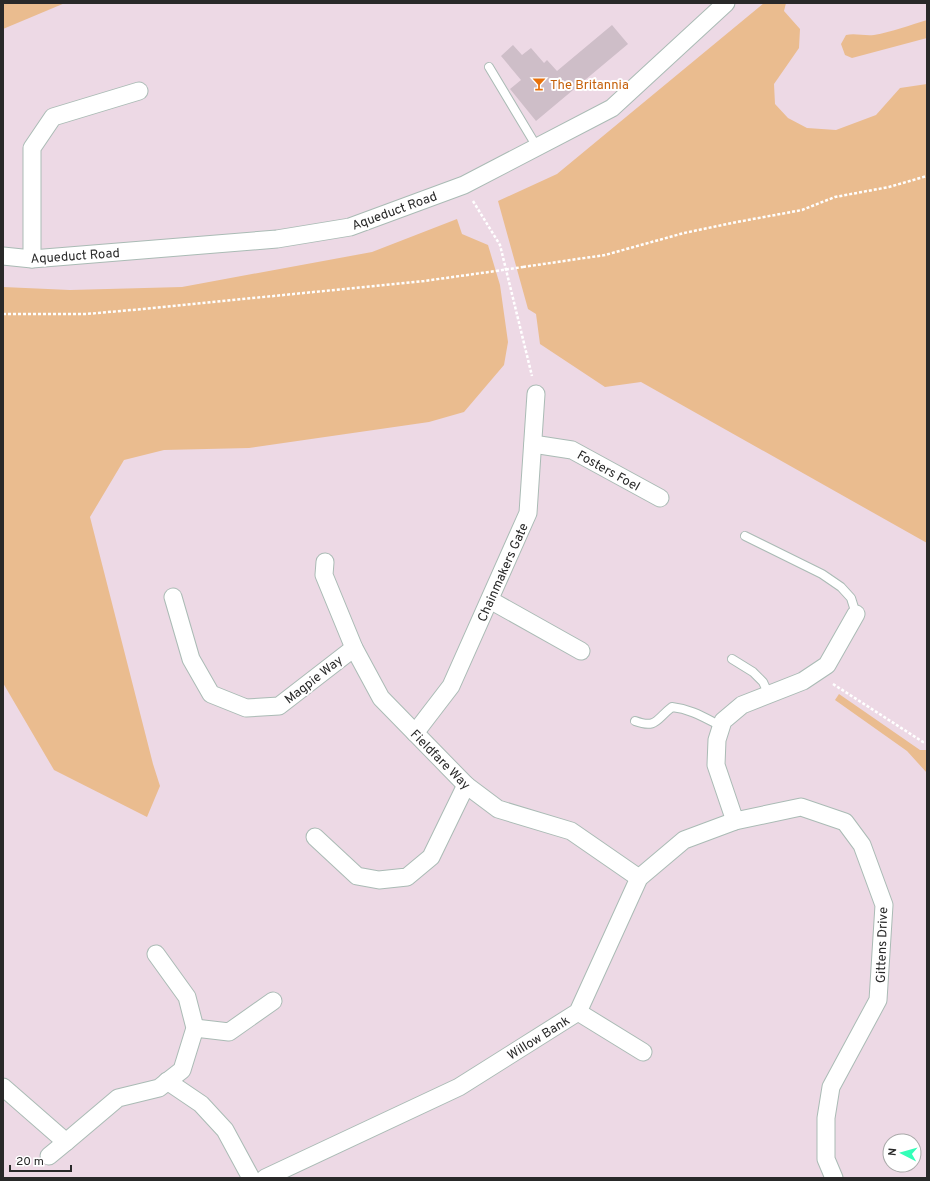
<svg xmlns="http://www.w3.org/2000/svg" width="930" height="1181" viewBox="0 0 930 1181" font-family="Overpass,sans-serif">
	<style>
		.green { fill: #eabc8f }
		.building { fill: #cebec8 }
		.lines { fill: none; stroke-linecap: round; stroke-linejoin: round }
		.service-casing { stroke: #aabbb5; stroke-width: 10 }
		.minor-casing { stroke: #aabbb5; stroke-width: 19 }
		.path { stroke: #fff; stroke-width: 2.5; stroke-dasharray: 3 2; stroke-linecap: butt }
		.service { stroke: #fff; stroke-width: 8 }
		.minor { stroke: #fff; stroke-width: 17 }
		.path-bridge { stroke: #fff; stroke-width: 2.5; stroke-dasharray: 3 2; stroke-linecap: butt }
		.labels { text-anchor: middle; stroke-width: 4; stroke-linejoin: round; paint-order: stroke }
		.food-label { font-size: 13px; fill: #c56008; stroke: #fff; text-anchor: start }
		.street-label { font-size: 13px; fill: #292929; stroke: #fff }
	</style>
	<rect width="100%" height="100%" fill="#edd9e5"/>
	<g class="green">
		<path d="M3,3h62l-62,26z"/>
		<path d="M764,3h22l-2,8 16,18 -1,19 -25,36 1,20 13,14 19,10 29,2 40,-15 24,-27 27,-4v459l-286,-161 -36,5 -65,-43 -4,-30 -8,-5 -30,-108 59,-27z"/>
		<path d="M927,20v18l-75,20 -7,-3 -4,-11 5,-9c9,-2 18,1 28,0 18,-3 36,-10 53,-15z"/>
		<path d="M457,219l5,15 26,11 12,40 8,57 -4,23 -40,47 -35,10 -180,26 -85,2 -40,10 -34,57 63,247 7,22 -13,31 -93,-47 -51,-87v-396l67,3 112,-3 190,-35z"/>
		<path d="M839,694l81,56h7v23l-20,-22 -72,-51z"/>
	</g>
	<path class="building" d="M612,25l16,19 -92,77 -26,-32 11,-9 -20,-24 12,-11 9,10 9,-7 13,15 3,-3 10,11z"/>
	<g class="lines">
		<g class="service-casing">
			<g id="service">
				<path d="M489,67l48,80"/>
				<path d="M745,536l77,38 19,13 10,11 5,16"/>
				<path d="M732,659l21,13 10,10 6,13"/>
				<path d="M635,721c22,8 21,-2 37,-14 19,2 33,11 49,19"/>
			</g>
		</g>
		<g class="minor-casing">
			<g id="minor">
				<path d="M3,256l29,3 245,-20 73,-12 114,-42 148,-77 114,-105"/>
				<path d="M32,259v-111l21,-31 86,-26"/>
				<path d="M533,444l39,6 88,48"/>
				<path d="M325,562l-1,13 30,73 27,50 85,87 32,24 73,22 68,47"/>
				<path d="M173,597l18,62 20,35 35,14 33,-2 75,-58"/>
				<path d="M490,600l91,51"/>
				<path d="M415,733l36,-47 77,-173 8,-119"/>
				<path d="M735,821l-19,-56 1,-25 6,-19 19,-16 61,-24 24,-16 29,-51"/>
				<path d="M315,837l42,39 22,4 28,-3 24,-20 35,-72"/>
				<path d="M578,1012l65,40"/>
				<path d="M195,1028l34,4 44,-31"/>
				<path d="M167,1081l34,23 24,26 26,48"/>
				<path d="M3,1087l63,55 52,-44 41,-10 23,-18 13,-42 -8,-31 -31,-43"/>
				<path d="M49,1156l17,-14"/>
				<path d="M265,1178l194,-91 119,-75 61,-134 45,-38 51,-19 66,-14 44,15 17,23 22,60 -6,95 -47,87 -5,31v41l8,19"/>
			</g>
		</g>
		<g class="path">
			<path d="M473,201l27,44 32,131"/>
			<path d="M523,267l82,-12 79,-22 53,-11 65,-12 33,-13 54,-10 38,-11"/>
			<path d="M3,314h83l57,-5 281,-28 72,-10"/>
			<path d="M833,684l90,58h4"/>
		</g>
		<use href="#service" class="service"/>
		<use href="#minor" class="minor"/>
		<path class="path-bridge" d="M496,271l27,-4"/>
	</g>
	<defs>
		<g id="bar-bare" transform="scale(1.08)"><path d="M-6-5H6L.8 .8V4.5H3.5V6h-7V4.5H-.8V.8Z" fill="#e8710a" stroke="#fff" stroke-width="2.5" paint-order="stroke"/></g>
	</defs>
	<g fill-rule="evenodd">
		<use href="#bar-bare" x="539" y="84"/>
	</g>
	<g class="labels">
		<g class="food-label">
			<text x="550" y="89">The Britannia</text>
		</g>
		<g class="street-label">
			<text transform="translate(394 210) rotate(-20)" y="5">Aqueduct Road</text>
			<text transform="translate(75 255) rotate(-4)" y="5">Aqueduct Road</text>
			<text transform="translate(609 470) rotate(29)" y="5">Fosters Foel</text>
			<text transform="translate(502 572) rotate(-66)" y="5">Chainmakers Gate</text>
			<text transform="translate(313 679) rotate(-38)" y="5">Magpie Way</text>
			<text transform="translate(441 759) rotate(45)" y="5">Fieldfare Way</text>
			<text transform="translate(881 945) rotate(-88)" y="5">Gittens Drive</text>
			<text transform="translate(538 1037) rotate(-32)" y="5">Willow Bank</text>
		</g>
	</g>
	<rect width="930" height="1181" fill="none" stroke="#292929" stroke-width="8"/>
	<g transform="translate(902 1153) rotate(276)"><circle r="19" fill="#ffffff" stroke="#a9a9a9"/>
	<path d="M0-3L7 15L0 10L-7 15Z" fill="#34ffb8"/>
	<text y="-6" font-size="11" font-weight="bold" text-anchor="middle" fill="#292929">N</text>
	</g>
	<path d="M10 1165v6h61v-6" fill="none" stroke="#292929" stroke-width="2"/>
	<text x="16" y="1165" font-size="12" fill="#292929" stroke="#ffffff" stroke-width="3" paint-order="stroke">20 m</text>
</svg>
